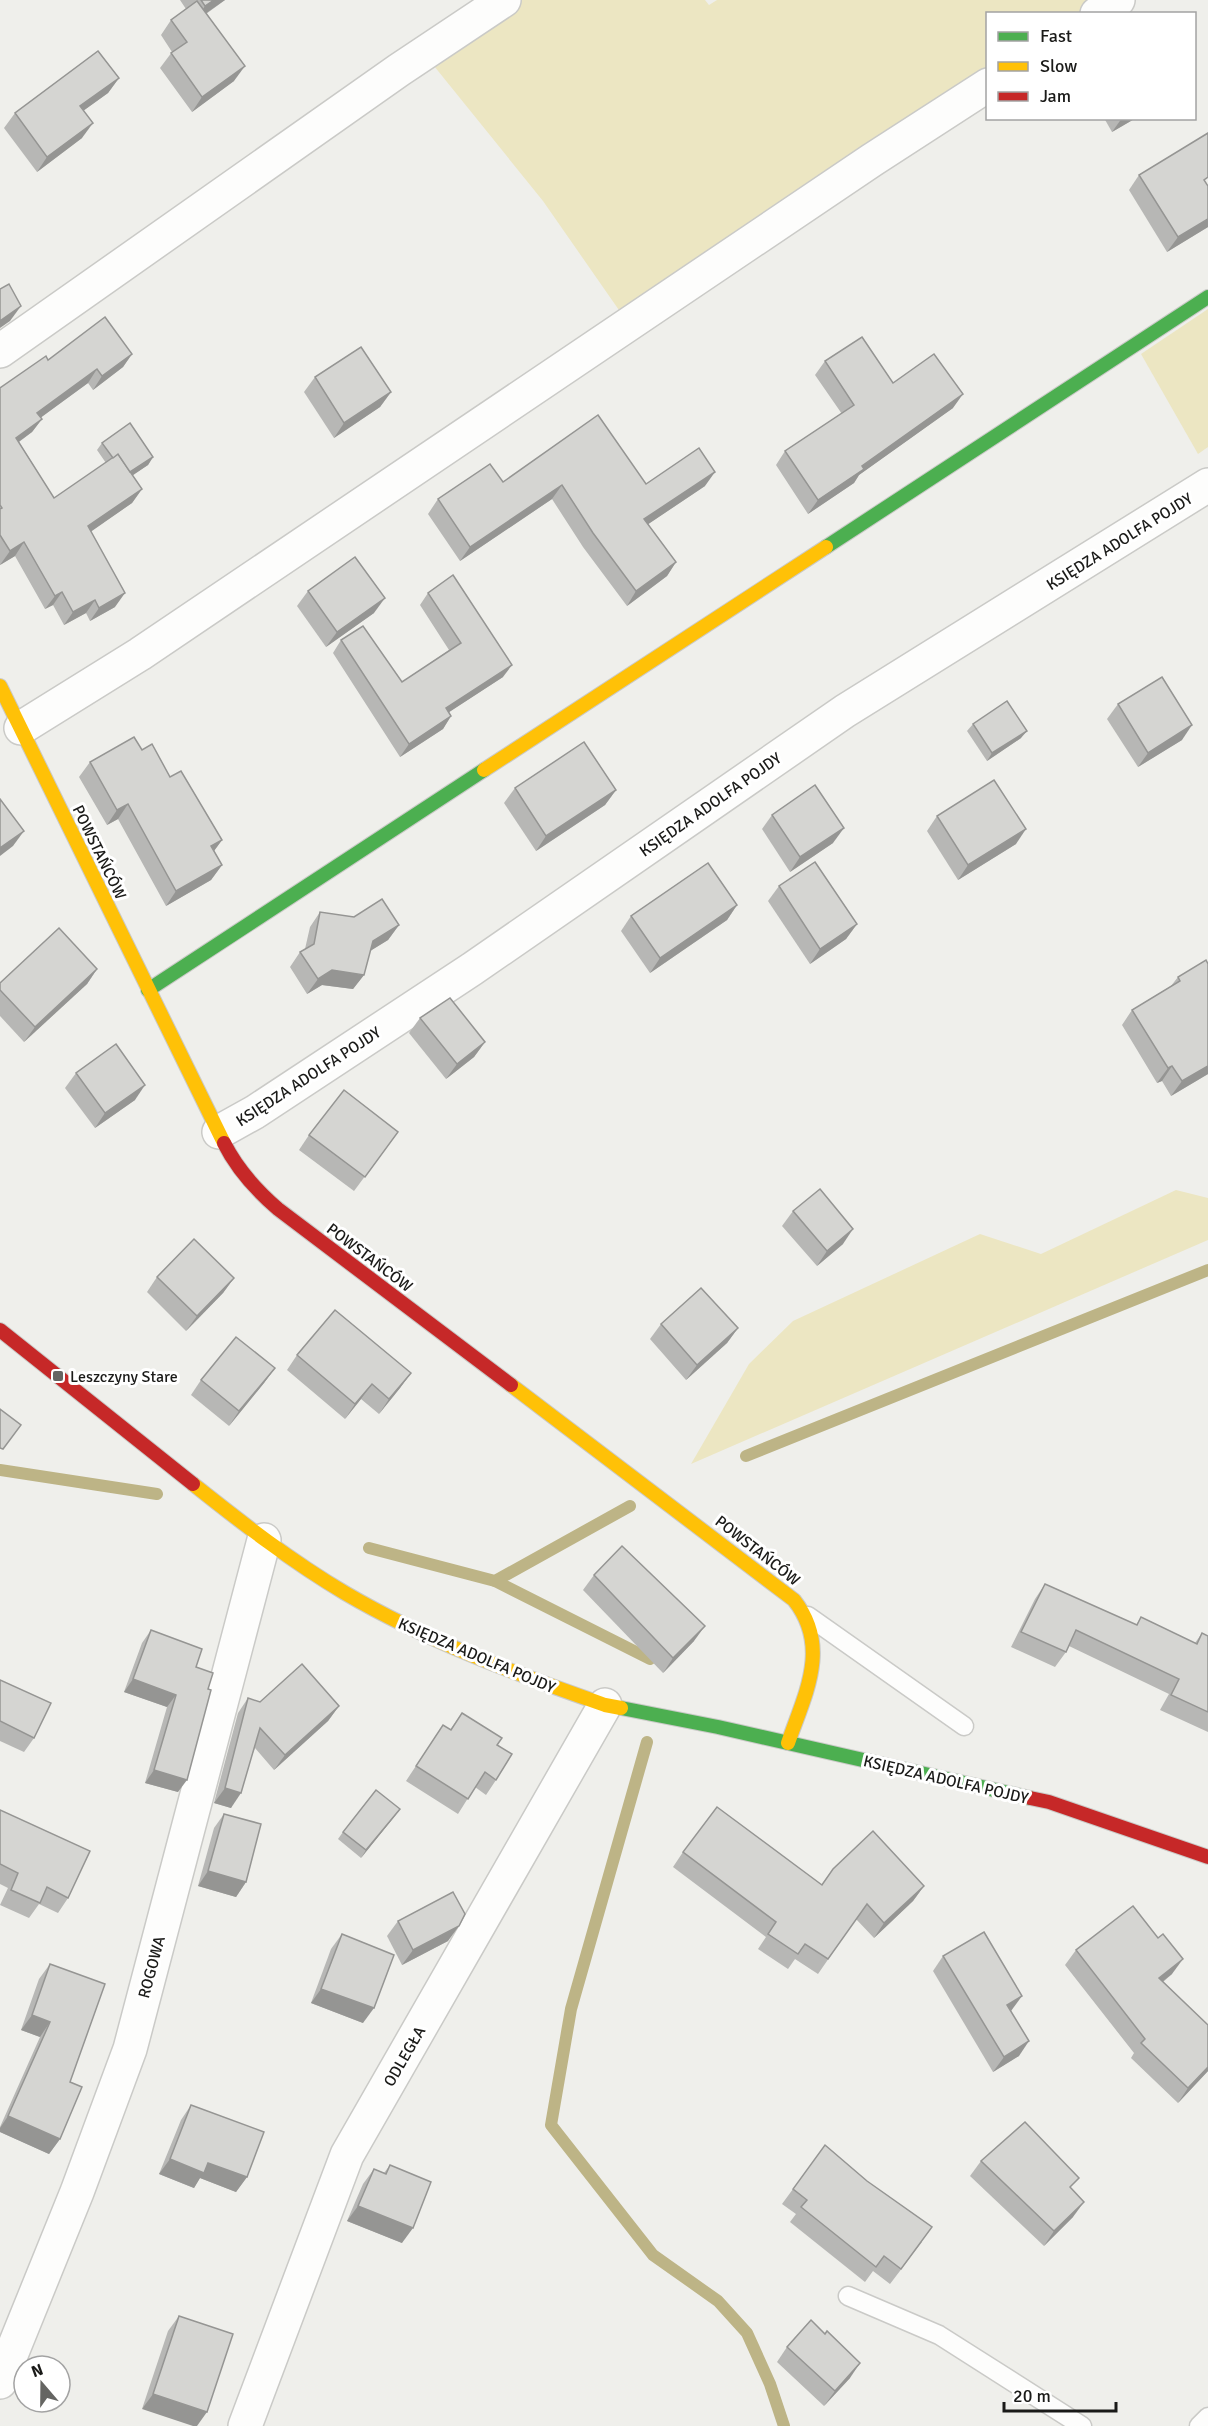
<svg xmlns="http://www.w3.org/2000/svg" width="1208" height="2426" viewBox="0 0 1208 2426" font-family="Signika,sans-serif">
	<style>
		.green { fill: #ece6c2 }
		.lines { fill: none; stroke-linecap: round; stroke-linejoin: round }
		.stream { stroke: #bdb486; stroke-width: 12 }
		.lane-casing { stroke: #cacac7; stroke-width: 21 }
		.street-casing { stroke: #cacac7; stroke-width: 36 }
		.fast-casing { stroke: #cacac7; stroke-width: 16 }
		.slow-casing { stroke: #cacac7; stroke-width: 16 }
		.jam-casing { stroke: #cacac7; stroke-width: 16 }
		.lane { stroke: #fdfdfc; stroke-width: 18 }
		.street { stroke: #fdfdfc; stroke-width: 33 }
		.fast { stroke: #4caf50; stroke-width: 14 }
		.slow { stroke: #ffc107; stroke-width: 14 }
		.jam { stroke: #c62828; stroke-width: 14 }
		.wall { fill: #b7b7b5 }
		.shaded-wall { fill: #959593 }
		.building { fill: #d5d5d2; stroke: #959593; stroke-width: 1.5 }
		.poi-dot { fill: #656562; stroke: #fff; stroke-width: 2 }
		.labels { text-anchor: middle; stroke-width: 6; stroke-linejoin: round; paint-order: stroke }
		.street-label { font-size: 16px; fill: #1a1a18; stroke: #fff }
		.poi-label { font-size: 16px; fill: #1a1a18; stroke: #fff; text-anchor: start }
	</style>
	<rect width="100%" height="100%" fill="#efefeb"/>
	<g class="green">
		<path d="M522,0h183l4,5 8,-5h388l-21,13 -96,1 -1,62 -366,237 -78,-112 -113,-140z"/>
		<path d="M1208,309v138l-10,7 -57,-100z"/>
		<path d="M1176,1190l32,8v42l-517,224 58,-100 44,-43 187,-87 61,20z"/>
	</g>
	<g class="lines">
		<g class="stream">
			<path d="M746,1456l462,-186"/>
			<path d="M0,1470l157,24"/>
			<path d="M369,1548l126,33 135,-75"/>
			<path d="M495,1581l155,78"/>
			<path d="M647,1742l-76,267 -20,116 102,130 65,46 29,32 23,51 14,42"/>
		</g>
		<g class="lane-casing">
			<g id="lane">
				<path d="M808,1616l156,110"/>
				<path d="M848,2296l91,39 143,91"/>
				<path d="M1199,2426l9,-9"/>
			</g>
		</g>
		<g class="street-casing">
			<g id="street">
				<path d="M1097,14l21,-14"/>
				<path d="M0,351l399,-281 105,-70"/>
				<path d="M21,728l119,-74 732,-494 116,-75"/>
				<path d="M219,1132l36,-20 217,-143 373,-258 363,-226"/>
				<path d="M0,2382l77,-190 53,-143 134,-509"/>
				<path d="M245,2426l102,-271 258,-450"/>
			</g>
		</g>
		<g class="fast-casing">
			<g id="fast">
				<path d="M826,547l382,-250"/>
				<path d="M148,990l336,-220"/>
				<path d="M621,1708l97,19 312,71"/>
			</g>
		</g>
		<g class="slow-casing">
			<g id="slow">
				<path d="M0,686l224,457"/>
				<path d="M484,770l342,-223"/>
				<path d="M511,1385l283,215c37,47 11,94 -6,143"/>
				<path d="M193,1484c49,39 98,77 152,109 82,48 171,81 260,112l16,3"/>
			</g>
		</g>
		<g class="jam-casing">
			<g id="jam">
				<path d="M224,1143c13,26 32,47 54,66l233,176"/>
				<path d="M0,1330l193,154"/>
				<path d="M1030,1798l19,4 159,55"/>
			</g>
		</g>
		<use href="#lane" class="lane"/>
		<use href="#street" class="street"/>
		<use href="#fast" class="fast"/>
		<use href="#slow" class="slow"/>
		<use href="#jam" class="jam"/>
	</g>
	<g class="wall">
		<path d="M180,0h45l-19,14 28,67 -42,31 -32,-44 12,-16 -11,-17 10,-15 15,-11z"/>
		<path d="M119,78l-11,15 -25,18 -1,27 -45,34 -33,-44 11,-15z"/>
		<path d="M1104,118h32l-24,14z"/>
		<path d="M1139,175l69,52 -41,25 -38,-62z"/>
		<path d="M132,354l-9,13 -30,23 -5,-7 -47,34 1,2 -10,13 -13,10 35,56 52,-35 -9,-13 5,-7 51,14 -5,8 -16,10 10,14 -10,14 -41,28 24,76 -25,14 -4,-8 -22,12 -11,-20 -8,4 -30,-53 -15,9v-177z"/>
		<path d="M825,361l68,22 60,25 -94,67 -5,8 -46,31 -32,-49 9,-14 57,-37 -27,-39z"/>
		<path d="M315,377l76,15 -11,15 -46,31 -30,-46z"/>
		<path d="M503,482l143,2 59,2 -57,38 28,38 -9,14 -40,30 -44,-59 -31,-48 -92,62 -32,-47 10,-15z"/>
		<path d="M308,591l66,22 -48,34 -29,-41z"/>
		<path d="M428,593l75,84 -54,35 2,4 -8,13 -43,28 -67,-104 8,-13 61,42 47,-32 -29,-45z"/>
		<path d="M1118,704l64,36 -44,27 -31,-48z"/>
		<path d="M973,724l48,14 -34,23 -20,-30z"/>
		<path d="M90,762l80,15 52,63 -8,11 8,14 -11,15 -45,26 -48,-87 -11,6 -28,-48z"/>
		<path d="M515,788l101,2 -11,15 -69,46 -32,-48z"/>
		<path d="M772,815l61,28 -43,29 -28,-43z"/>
		<path d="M937,816l79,28 -58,36 -31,-49z"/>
		<path d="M779,886l78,38 -11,15 -36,25 -42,-63z"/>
		<path d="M737,905l-10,15 -77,53 -29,-42 10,-15z"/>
		<path d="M320,912l79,13 -11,15 -18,11 -6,24 -11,14 -31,-4 -15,9 -17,-27 10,-15 5,-3 5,-22z"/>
		<path d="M1208,964v110l-37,22 -9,-15 -5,2 -35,-58 10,-15 39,-24 7,-9z"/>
		<path d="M97,969l-10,15 -63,58 -24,-26v-33z"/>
		<path d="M420,1018l65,24 -11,15 -28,22 -37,-46z"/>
		<path d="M76,1073l59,27 -40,28 -30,-40z"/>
		<path d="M398,1132l-44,59 -55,-41 10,-15z"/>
		<path d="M793,1211l50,33 -26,22 -35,-40z"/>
		<path d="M157,1277l77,1 -11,15 -37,38 -39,-39z"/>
		<path d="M661,1324l77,4 -11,15 -41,37 -36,-41z"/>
		<path d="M297,1355l114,18 -11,15 -21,26 -18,-15 -16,20 -58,-49z"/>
		<path d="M275,1368l-11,15 -35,43 -38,-31 10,-15z"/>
		<path d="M594,1575l100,66 -31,32 -80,-83z"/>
		<path d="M1045,1584l91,41 5,-8 54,26 7,-10 6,3v96l-48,-22 9,-16 -100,-48 -3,6 -11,15 -44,-20 24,-48z"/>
		<path d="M151,1630l45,37 12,22 -30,103 -33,-9 22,-76 -43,-15 18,-49z"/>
		<path d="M0,1680l34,58 -10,14 -24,-11z"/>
		<path d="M248,1698l12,4 79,4 -11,15 -54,49 -19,-22 -24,60 -17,-5 24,-90z"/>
		<path d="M462,1713l35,32 -1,35 -10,15 -11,-8 -17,27 -52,-33 37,-56 7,5z"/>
		<path d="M0,1810l68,88 -10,15 -19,-9 -10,14 -29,-13 8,-17 -8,-4z"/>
		<path d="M224,1814l22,68 -10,15 -38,-11 16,-58z"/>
		<path d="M394,1817l-33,41 -23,-19 5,-7z"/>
		<path d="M683,1852l138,33 12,-16 91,17 -11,15 -39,37 -18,-19 -38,55 -23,-15 -7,10 -30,-20 8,-12 -93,-70z"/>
		<path d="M398,1921l50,20 -46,24 -15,-29z"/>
		<path d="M342,1934l21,89 -52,-20 20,-54z"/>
		<path d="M1076,1950l96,24 -9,8 45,89 -30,32 -47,-45 3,-5 -69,-88z"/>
		<path d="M943,1956l68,55 8,45 -26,16 -60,-101z"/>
		<path d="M50,1964l10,175 -11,15 -49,-22v-5l40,-90 -19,-7 18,-51z"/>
		<path d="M191,2105l56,72 -11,15 -36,-14 -6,10 -35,-14 22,-54z"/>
		<path d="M981,2161l90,28 2,28 -29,29 -74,-70z"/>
		<path d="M390,2165l12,78 -55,-22 16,-37 11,-15 10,4z"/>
		<path d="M793,2189l129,53 -32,42 -17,-13 -8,11 -75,-60 6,-8 -14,-10z"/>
		<path d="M179,2316l54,18 -91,75 26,-78z"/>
		<path d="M787,2347l63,31 -26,28 -47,-44z"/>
	</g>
	<g class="shaded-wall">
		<path d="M214,0h11l-30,21 10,-15z"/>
		<path d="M245,66l-11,15 -42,31 10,-15z"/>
		<path d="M119,78l-11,15 -39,28 11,-15z"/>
		<path d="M1122,118h14l-24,14z"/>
		<path d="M93,123l-11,15 -45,34 10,-15z"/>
		<path d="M1208,219v8l-41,25 11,-15z"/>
		<path d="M21,306l-11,15 -10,7v-7z"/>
		<path d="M132,354l-9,13 -30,23 9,-14z"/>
		<path d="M97,369l-9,14 -60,44 9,-14z"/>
		<path d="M391,392l-11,15 -46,31 10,-15z"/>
		<path d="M963,394l-10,14 -94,67 -5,8 -46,31 10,-14 44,-34z"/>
		<path d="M42,419l-10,13 -26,19 10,-13z"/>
		<path d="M153,457l-5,8 -28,19 5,-8z"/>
		<path d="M715,472l-10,14 -70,47 9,-14z"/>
		<path d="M562,485l-10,14 -92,62 10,-14z"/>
		<path d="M142,489l-10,14 -53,37 9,-14z"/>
		<path d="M24,542l-9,14 -15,9 10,-14z"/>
		<path d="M676,562l-9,14 -40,30 9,-15z"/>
		<path d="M62,592l-9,13 -8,4 10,-13z"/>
		<path d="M125,593l-10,14 -25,14 9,-13z"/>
		<path d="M385,598l-11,15 -48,34 11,-15z"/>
		<path d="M95,600l-9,13 -22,12 9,-13z"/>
		<path d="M512,665l-9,12 -66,43 9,-12z"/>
		<path d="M451,716l-8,13 -43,28 9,-13z"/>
		<path d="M1192,725l-10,15 -44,27 10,-14z"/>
		<path d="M1027,731l-6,7 -34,23 5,-8z"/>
		<path d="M616,790l-11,15 -69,46 10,-15z"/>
		<path d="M128,804l-10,15 -11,6 10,-15z"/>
		<path d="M844,828l-11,15 -43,29 10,-15z"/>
		<path d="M1026,829l-10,15 -58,36 10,-15z"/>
		<path d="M24,831l-11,15 -13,10v-8z"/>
		<path d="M222,840l-11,15v-9z"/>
		<path d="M222,865l-11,15 -45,26 10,-15z"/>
		<path d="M737,905l-10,15 -77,53 10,-15z"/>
		<path d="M857,924l-11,15 -36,25 10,-15z"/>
		<path d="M399,925l-11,15 -26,16 11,-15z"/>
		<path d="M97,969l-10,15 -63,58 11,-15z"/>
		<path d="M332,970l32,5 -11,14 -31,-4 -15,9 11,-15z"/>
		<path d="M485,1042l-11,15 -28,22 11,-15z"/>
		<path d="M1172,1066l-10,15 -5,2 11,-15z"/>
		<path d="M1208,1066v8l-37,22 11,-15z"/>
		<path d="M145,1085l-10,15 -40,28 10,-15z"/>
		<path d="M853,1229l-10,15 -26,22 10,-15z"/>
		<path d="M234,1278l-11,15 -37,38 11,-15z"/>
		<path d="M738,1328l-11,15 -41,37 11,-15z"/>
		<path d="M275,1368l-11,15 -35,43 10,-15z"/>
		<path d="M411,1373l-11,15 -21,26 10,-15z"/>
		<path d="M372,1384l-11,15 -16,20 10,-15z"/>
		<path d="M705,1626l-11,15 -31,32 10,-15z"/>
		<path d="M133,1679l43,16 -9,12 -43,-15z"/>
		<path d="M339,1706l-11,15 -54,49 11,-15z"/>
		<path d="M154,1770l33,10 -9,12 -33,-9z"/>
		<path d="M225,1788l16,5 -10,15 -17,-5z"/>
		<path d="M400,1809l-6,8 -33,41 5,-8z"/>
		<path d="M208,1871l38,11 -10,15 -38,-11z"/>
		<path d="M924,1886l-11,15 -39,37 10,-15z"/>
		<path d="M459,1926l-11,15 -46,24 11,-15z"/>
		<path d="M1183,1959l-11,15 -24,19 11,-15z"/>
		<path d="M321,1989l53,19 -11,15 -52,-20z"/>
		<path d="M1022,1996l-11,15 -4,-6z"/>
		<path d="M32,2015l18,7 -10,15 -19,-7z"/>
		<path d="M1029,2041l-10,15 -26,16 11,-15z"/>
		<path d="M1208,2067v4l-30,32 10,-15z"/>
		<path d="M8,2116l52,23 -11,15 -49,-22v-4z"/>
		<path d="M170,2159l38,4 39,14 -11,15 -36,-14 -6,10 -35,-14z"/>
		<path d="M1084,2202l-11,15 -29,29 10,-15z"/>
		<path d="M358,2206l55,22 -11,15 -55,-22z"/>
		<path d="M860,2363l-10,15 -26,28 11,-15z"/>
		<path d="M153,2394l54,18 -10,14h-4l-51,-17z"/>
	</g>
	<g class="building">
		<path d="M201,0h13l-9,6z"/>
		<path d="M197,1l48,65 -43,31 -31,-44 16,-11 -16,-22z"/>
		<path d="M98,51l21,27 -39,28 13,17 -46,34 -32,-44z"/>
		<path d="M1208,133v44l-4,3 4,6v33l-30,18 -39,-62z"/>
		<path d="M9,284l12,22 -21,15v-32z"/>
		<path d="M105,317l27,37 -30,22 -5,-7 -60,44 5,6 -26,19 38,60 64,-44 24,35 -54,37 37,67 -26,15 -4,-8 -22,12 -11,-20 -7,4 -31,-54 -14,9 -10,-16v-26l2,-1 -2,-3v-117l46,-32 2,4z"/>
		<path d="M862,337l31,46 41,-29 29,40 -101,72 2,3 -46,31 -33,-49 69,-46 -29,-44z"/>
		<path d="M361,347l30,45 -47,31 -29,-46z"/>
		<path d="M598,415l48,69 53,-36 16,24 -71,47 32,43 -40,29 -43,-58 -31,-48 -92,62 -32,-48 52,-35 13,18z"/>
		<path d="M130,423l23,34 -23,15 -12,-18 -5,4 -11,-15z"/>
		<path d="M355,557l30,41 -48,34 -29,-41z"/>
		<path d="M453,575l59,90 -66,43 5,8 -42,28 -68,-104 22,-14 39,56 59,-39 -33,-50z"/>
		<path d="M1162,677l30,48 -44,28 -30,-49z"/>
		<path d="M1007,701l20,30 -35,22 -19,-29z"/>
		<path d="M134,737l8,13 10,-6 18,33 11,-6 41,69 -11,6 11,19 -46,26 -48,-87 -11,6 -27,-48z"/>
		<path d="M584,742l32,48 -70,46 -31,-48z"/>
		<path d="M994,780l32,49 -58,36 -31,-49z"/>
		<path d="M815,785l29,43 -44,29 -28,-42z"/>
		<path d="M0,799l24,32 -24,17z"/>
		<path d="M815,862l42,62 -37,25 -41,-63z"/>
		<path d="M708,863l29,42 -77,53 -29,-42z"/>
		<path d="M382,899l17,26 -26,16 -9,34 -32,-5 -14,9 -18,-27 14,-8 6,-32 34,5z"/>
		<path d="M59,928l38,41 -62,58 -35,-37v-7z"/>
		<path d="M1206,960l2,4v102l-26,15 -10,-15 -4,2 -36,-58 48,-29 -2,-4z"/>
		<path d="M450,998l35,44 -28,22 -37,-46z"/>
		<path d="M116,1044l29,41 -40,28 -29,-40z"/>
		<path d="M344,1090l54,42 -33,45 -56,-42z"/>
		<path d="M820,1189l33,40 -26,22 -34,-40z"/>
		<path d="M194,1239l40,39 -37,38 -40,-39z"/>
		<path d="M701,1288l37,40 -41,37 -36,-41z"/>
		<path d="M335,1310l76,63 -22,26 -17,-15 -17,20 -58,-49z"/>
		<path d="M236,1337l39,31 -36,43 -38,-31z"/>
		<path d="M0,1409l21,16 -18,24 -3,-1z"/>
		<path d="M622,1546l83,80 -32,32 -79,-83z"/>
		<path d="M1045,1584l92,41 4,-8 56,27 5,-11 6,3v76l-37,-17 8,-16 -103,-49 -10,22 -45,-20z"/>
		<path d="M151,1630l51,19 -6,18 17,6 -5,16 3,1 -24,90 -33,-10 22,-75 -43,-16z"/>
		<path d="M302,1664l37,42 -54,49 -25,-27 -19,65 -16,-5 23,-90 12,4z"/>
		<path d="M0,1680l51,23 -17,35 -34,-17z"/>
		<path d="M462,1713l40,25 -5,7 15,9 -16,26 -11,-8 -17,27 -52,-33 27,-41 8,5z"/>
		<path d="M376,1790l24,19 -34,41 -23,-18z"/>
		<path d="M717,1807l105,78 11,-16 40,-38 51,55 -40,37 -17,-19 -39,55 -23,-15 -7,10 -30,-20 8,-12 -93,-70z"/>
		<path d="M0,1810l90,41 -22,47 -21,-11 -7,16 -29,-13 7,-17 -18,-9z"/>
		<path d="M224,1814l37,10 -15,58 -38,-11z"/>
		<path d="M453,1892l12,22 -6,12 -46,24 -15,-29z"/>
		<path d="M1133,1906l25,32 5,-4 20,25 -24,19 49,47v42l-20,21 -47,-45 4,-4 -69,-89z"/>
		<path d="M984,1932l38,64 -15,9 22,36 -25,16 -61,-101z"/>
		<path d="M342,1934l52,21 -20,53 -53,-19z"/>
		<path d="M50,1964l55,20 -35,98 12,5 -22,52 -52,-23 42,-94 -18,-7z"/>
		<path d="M191,2105l73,27 -17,45 -39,-14 -4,10 -34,-14z"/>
		<path d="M1025,2122l54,56 -9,9 14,15 -30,29 -73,-70z"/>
		<path d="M825,2145l42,36 65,46 -31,42 -17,-13 -8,11 -75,-60 6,-7 -14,-11z"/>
		<path d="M390,2165l41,17 -18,46 -55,-22 16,-37 12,5z"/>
		<path d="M179,2316l54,18 -26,78 -54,-18z"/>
		<path d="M811,2320l14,14 2,-3 33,32 -25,28 -48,-44z"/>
	</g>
	<rect class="poi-dot" x="52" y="1370" width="12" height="12" rx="3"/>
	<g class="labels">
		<g class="street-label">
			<text transform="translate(1119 541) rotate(-32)" y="6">KSIĘDZA ADOLFA POJDY</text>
			<text transform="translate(710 804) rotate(-35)" y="6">KSIĘDZA ADOLFA POJDY</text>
			<text transform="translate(100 852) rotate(64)" y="6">POWSTAŃCÓW</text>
			<text transform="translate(308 1076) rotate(-33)" y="6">KSIĘDZA ADOLFA POJDY</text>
			<text transform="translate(370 1257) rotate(37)" y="6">POWSTAŃCÓW</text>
			<text transform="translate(758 1550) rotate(38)" y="6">POWSTAŃCÓW</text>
			<text transform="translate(477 1655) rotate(23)" y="6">KSIĘDZA ADOLFA POJDY</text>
			<text transform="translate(946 1779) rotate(13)" y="6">KSIĘDZA ADOLFA POJDY</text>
			<text transform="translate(151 1967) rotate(-75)" y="6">ROGOWA</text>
			<text transform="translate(404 2056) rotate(-60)" y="6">ODLEGŁA</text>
		</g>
		<g class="poi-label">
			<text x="70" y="1382">Leszczyny Stare</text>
		</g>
	</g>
	<rect x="986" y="12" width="210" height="108" fill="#ffffff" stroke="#a3a3a3" stroke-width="1.5"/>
	<rect x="998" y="32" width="30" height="9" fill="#4caf50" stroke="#a3a3a3" stroke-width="1.5"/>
	<text x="1040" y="42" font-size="18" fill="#1a1a18">Fast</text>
	<rect x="998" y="62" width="30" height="9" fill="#ffc107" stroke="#a3a3a3" stroke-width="1.5"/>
	<text x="1040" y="72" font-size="18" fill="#1a1a18">Slow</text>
	<rect x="998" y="92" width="30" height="9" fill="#c62828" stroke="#a3a3a3" stroke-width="1.5"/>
	<text x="1040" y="102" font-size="18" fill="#1a1a18">Jam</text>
	<g transform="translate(42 2384) rotate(340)"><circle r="28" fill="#ffffff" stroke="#a3a3a3" stroke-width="1.5"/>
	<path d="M0-4.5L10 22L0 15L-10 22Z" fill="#656562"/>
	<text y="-9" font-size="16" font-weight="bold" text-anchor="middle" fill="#1a1a18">N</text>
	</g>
	<path d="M1004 2402v9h112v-9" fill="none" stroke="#1a1a18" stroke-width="3"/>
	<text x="1013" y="2402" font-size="18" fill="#1a1a18" stroke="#ffffff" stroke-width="4.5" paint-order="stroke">20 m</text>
</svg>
